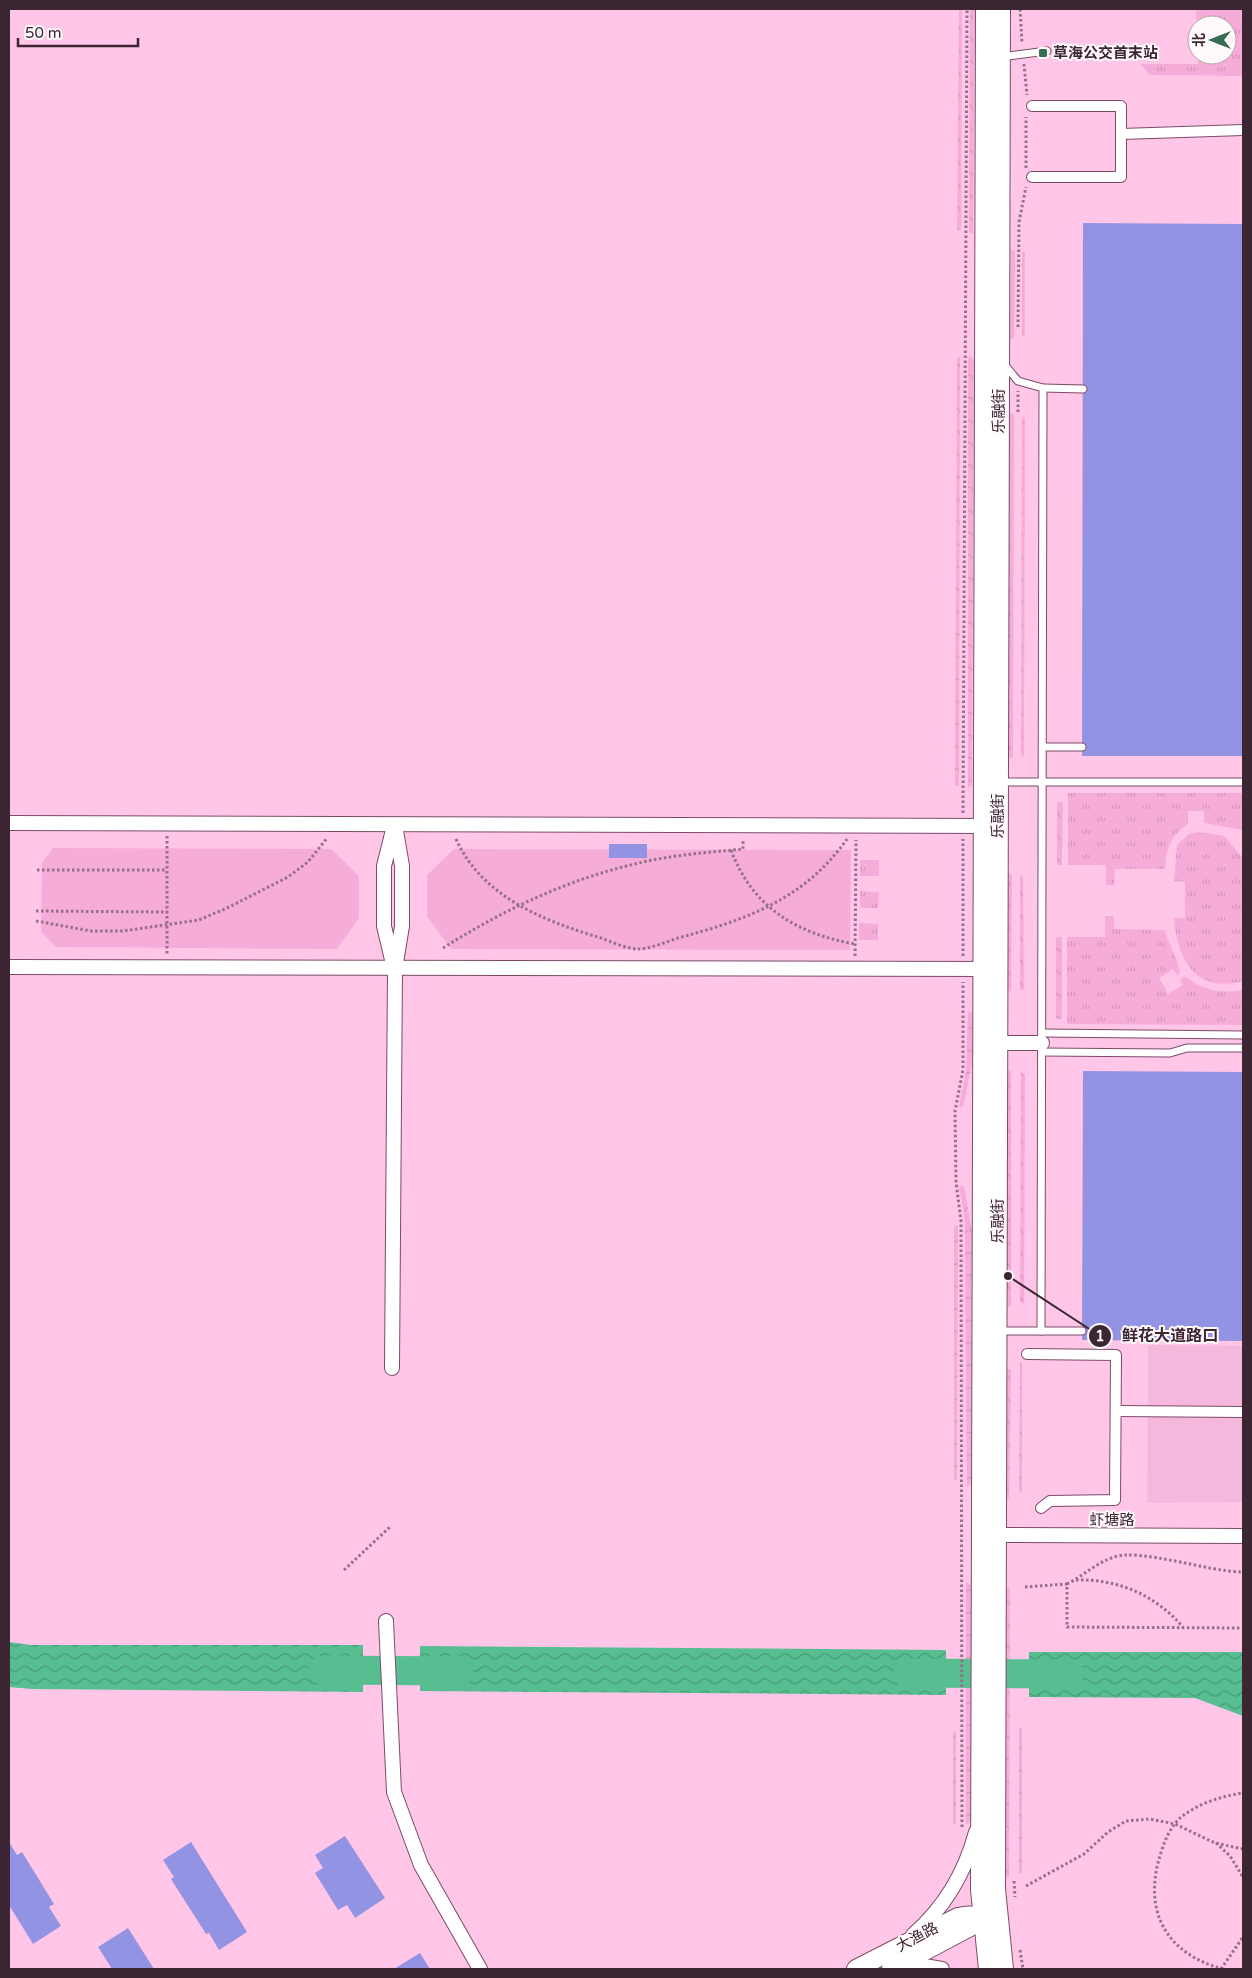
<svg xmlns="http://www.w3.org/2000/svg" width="1252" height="1978" viewBox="0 0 1252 1978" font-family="'Varela Round','Noto Sans SC',sans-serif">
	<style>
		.built { fill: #f6b7dd }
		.grass { fill: url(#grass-tufts) }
		.forest { fill: url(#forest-crowns) }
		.park { fill: #f6acd9 }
		.water { fill: url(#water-waves) }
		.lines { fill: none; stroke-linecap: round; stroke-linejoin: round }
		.river { stroke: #57be91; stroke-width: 29 }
		.building { fill: #9393e4 }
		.service-casing { stroke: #7b4b68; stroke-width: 9 }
		.pedestrian-casing { stroke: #7b4b68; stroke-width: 12 }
		.minor-casing { stroke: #7b4b68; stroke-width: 16 }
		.tertiary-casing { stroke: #7b4b68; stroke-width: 20 }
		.path { stroke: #967087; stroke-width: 3; stroke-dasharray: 2.5 2.5; stroke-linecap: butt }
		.service { stroke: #fff; stroke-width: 7 }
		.pedestrian { stroke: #fff; stroke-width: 10 }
		.minor { stroke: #fff; stroke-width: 14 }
		.tertiary { stroke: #fff; stroke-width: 18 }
		.poi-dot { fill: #366d54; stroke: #fff9fc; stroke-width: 2 }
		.labels { text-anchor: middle; stroke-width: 4; stroke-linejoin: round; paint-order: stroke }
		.poi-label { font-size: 15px; font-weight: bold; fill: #3c2633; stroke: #fff9fc; text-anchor: start }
		.street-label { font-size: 15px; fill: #3c2633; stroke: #fff9fc }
		.leader { fill: none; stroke: #3c2633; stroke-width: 2 }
		.callout-dot { fill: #3c2633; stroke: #fff9fc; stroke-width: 2 }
		.mark-label { font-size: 15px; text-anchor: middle; font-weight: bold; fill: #fff }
		.callout-label { font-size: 16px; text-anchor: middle; font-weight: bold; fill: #3c2633; stroke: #fff9fc; stroke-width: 4; stroke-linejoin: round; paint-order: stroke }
	</style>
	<defs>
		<pattern id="grass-tufts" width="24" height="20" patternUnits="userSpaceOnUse" patternTransform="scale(1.25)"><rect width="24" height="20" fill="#f6acd9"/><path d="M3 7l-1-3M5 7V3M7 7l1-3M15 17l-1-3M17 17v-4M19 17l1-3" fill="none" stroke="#d494bb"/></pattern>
		<pattern id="forest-crowns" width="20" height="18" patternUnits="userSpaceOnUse" patternTransform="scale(1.25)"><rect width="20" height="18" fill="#f6acd9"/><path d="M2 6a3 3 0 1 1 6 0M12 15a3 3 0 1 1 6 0" fill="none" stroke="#d494bb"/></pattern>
		<pattern id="water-waves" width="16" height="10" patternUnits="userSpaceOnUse" patternTransform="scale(1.25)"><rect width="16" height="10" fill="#57be91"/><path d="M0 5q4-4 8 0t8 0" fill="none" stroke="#499a77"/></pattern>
	</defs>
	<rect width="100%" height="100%" fill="#ffc6e8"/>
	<path class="built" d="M1148,1345l95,1v156l-96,1z"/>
	<g class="grass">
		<path d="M1196,9h47v67l-93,-1 -10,-11h58v-9h29v-30h-30v11z"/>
		<path d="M1068,793h175v37l-39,-7v-12h-16v13c-18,12 -22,25 -23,45h-50l-1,16h-8v-20h-38z"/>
		<path d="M1198,832l26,4 19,22v123c-47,13 -66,-21 -69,-63h11v-36l-11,-1 3,-36 12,-11z"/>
		<rect x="860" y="860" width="19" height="16"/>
		<path d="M860,891l19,1 -1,16h-18z"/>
		<path d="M1105,916h9v13l51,1c3,13 15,33 15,43l-3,2 -4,-6 -14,9 9,16 15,-9 -3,-5 4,-3c6,1 9,5 14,8 15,7 30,8 45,5v35l-176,-1v-87h38z"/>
		<path d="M859,923l19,1v16h-19z"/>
	</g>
	<g class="forest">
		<path d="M959,9h3l-1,221h-4z"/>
		<path d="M970,9h5l-2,225 -4,-2z"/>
		<path d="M1011,249l4,2 -1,87 -4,2z"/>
		<rect x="1022" y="252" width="3" height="84"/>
		<path d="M970,356l4,3 -2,426 -4,3v-430z"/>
		<path d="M957,357h3l-1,429h-4z"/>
		<path d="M1009,412l5,3 -1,342 -5,2z"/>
		<path d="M1022,417l3,1 -1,339 -3,-2z"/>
		<path d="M1057,802h6l-1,63h-5z"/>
		<path d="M1008,872l4,3 -1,117 -4,-2 -1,-115z"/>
		<path d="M1023,875l1,114 -4,2v-115z"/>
		<rect x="1056" y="937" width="6" height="82"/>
		<path d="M968,1011l4,2v51l-9,43h-4l7,-36z"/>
		<path d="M1010,1070l1,3v233l-5,2 -2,-2 3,-235z"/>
		<path d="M1021,1072l4,2 -1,230 -4,-2z"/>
		<path d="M959,1186h5l8,45 -1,253 -4,2 -2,-265z"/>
		<path d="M954,1226h4l-1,254h-3z"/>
		<path d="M1020,1362l2,1v130l-3,-1z"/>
		<path d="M1006,1368l5,2 -2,129 -5,-3z"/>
		<path d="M966,1582l5,3v237l-5,2z"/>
		<path d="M1005,1587h4l1,3 -1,288 -5,-3z"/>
		<path d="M1019,1728h3v145l-3,1z"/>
		<rect x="953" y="1732" width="3" height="92"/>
	</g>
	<g class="park">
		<path d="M53,848l278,1 28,27v42l-22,31 -281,-2 -15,-15 1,-69z"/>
		<path d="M454,849l397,1 -1,100 -399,-1 -24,-33v-41z"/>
	</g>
	<g class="water">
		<path d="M9,1642l22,3h332v47l-331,-3 -23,-2z"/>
		<path d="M420,1646l526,4v45l-526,-4z"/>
		<path d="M1029,1652h214v64l-48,-18 -166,-1z"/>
	</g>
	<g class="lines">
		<g class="river">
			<path d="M323,1670l136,1"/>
			<path d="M908,1673l161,1"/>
		</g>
	</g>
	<g class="building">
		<path d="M1083,223l160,1v532h-161z"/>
		<rect x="609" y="844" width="38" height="14"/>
		<path d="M1083,1071l160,1v269l-161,-1z"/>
		<path d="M345,1836l40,62 -30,20 -8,-13 -9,5 -23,-37 8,-5 -8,-13z"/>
		<path d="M9,1842l8,13 5,-3 32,52 -5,3 12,19 -28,18 -24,-39z"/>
		<path d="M191,1842l56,90 -28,18 -10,-17 -3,1 -35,-55 3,-2 -11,-17z"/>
		<path d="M128,1928l26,41h-42l-14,-22z"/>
		<path d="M420,1953l10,16h-36z"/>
	</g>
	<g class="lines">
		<g class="service-casing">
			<g id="service">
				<path d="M1000,57l47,-6"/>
				<path d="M1043,388l40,1"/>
				<path d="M1043,747h39"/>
				<path d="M999,782h244"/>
				<path d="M1042,1033l201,2"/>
				<path d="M1042,1052l128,1 17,-5h56"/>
				<path d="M999,1331h42l2,-943 -25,-7 -15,-18"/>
				<path d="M1041,1331h41"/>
			</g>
		</g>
		<g class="pedestrian-casing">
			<g id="pedestrian">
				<path d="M1032,106h89v71h-89"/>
				<path d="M1121,134l122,-4"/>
				<path d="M1027,1354l89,1 -1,145 -65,1 -9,7"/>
				<path d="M1117,1411l126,1"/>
			</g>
		</g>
		<g class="minor-casing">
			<g id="minor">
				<path d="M9,823l983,3"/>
				<path d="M393,830l-9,36v60l9,38"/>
				<path d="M9,967l981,2"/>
				<path d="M998,1043h44"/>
				<path d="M392,1368l3,-399 7,-43v-60l-7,-41"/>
				<path d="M987,1535l256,1"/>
				<path d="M386,1621l8,171 27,73 59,104"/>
				<path d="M913,1935c32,-28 52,-62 63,-103"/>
				<path d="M897,1966h27l18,3"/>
			</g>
		</g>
		<g class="tertiary-casing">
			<g id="tertiary">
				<path d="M985,9l-5,1881 8,79"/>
				<path d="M1001,9l-5,1880 8,80"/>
				<path d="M856,1969l102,-52c13,-3 22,-2 32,7"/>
				<path d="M891,1969l79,-42 16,-16"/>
			</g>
		</g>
		<g class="path">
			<path d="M1020,9l2,34"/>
			<path d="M1024,64l3,31"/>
			<path d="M1026,168v-51"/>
			<path d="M1018,327l1,-105 7,-35"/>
			<path d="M1018,412v-21"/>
			<path d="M963,813l4,-804"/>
			<path d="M167,836v119"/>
			<path d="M456,839c26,58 88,82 145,99 11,4 26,11 37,11 12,0 28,-7 40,-11 68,-18 127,-39 169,-99"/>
			<path d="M731,850c21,57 66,84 124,94"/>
			<path d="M37,870h130"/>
			<path d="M36,911l131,1"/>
			<path d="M36,921l55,10h32l76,-11 28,-12 61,-31 20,-15 19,-24"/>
			<path d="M443,948c65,-41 134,-73 210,-88 30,-6 60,-8 90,-11v-10"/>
			<path d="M855,956l1,-116"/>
			<path d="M963,956v-117"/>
			<path d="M344,1570l47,-44"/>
			<path d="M1076,1580c43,-1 79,15 107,47"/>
			<path d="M1067,1584c16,-8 29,-21 47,-27 26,-9 95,15 129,15"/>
			<path d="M1025,1587l42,-3v43l176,1"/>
			<path d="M962,1827l-1,-606 -5,-39 -1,-71 8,-41v-88"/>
			<path d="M1216,1843l14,13 13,21"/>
			<path d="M1014,1881l1,16"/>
			<path d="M1026,1886l58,-32 24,-22 18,-11 24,-2 25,5 40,19 28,6"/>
			<path d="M1020,1950l3,19"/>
			<path d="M1221,1969l22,-32"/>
			<path d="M1223,1969c-56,-15 -79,-56 -64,-110 4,-14 10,-31 21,-41 17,-14 41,-22 63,-25"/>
		</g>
		<use href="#service" class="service"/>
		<use href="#pedestrian" class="pedestrian"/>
		<use href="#minor" class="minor"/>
		<use href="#tertiary" class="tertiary"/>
	</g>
	<rect class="poi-dot" x="1038" y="48" width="10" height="10" rx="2.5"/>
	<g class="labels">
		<g class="poi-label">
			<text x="1053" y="58">草海公交首末站</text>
		</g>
		<g class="street-label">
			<text transform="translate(999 411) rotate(-90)" y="5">乐融街</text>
			<text transform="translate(998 816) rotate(-90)" y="5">乐融街</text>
			<text transform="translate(998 1221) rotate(-90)" y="5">乐融街</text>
			<text x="1112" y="1525">虾塘路</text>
			<text transform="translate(917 1937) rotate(-28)" y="5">大渔路</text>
		</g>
	</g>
	<path class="leader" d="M1008 1276L1100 1336"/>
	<g class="callout-dot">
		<circle cx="1008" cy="1276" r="5"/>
		<circle cx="1100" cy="1336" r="12"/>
	</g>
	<g class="mark-label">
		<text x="1100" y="1341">1</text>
	</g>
	<g class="callout-label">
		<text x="1170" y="1341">鲜花大道路口</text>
	</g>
	<rect width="1252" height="1978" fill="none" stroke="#3c2633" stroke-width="20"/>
	<g transform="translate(1212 40) rotate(270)"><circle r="24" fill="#fff9fc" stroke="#b1a5ac"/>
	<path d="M0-4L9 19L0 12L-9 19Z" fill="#366d54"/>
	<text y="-8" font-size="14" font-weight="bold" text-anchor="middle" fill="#3c2633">北</text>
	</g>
	<path d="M18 38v8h120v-8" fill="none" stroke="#3c2633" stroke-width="2.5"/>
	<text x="25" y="38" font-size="15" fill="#3c2633" stroke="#fff9fc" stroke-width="4" paint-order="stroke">50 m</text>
</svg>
